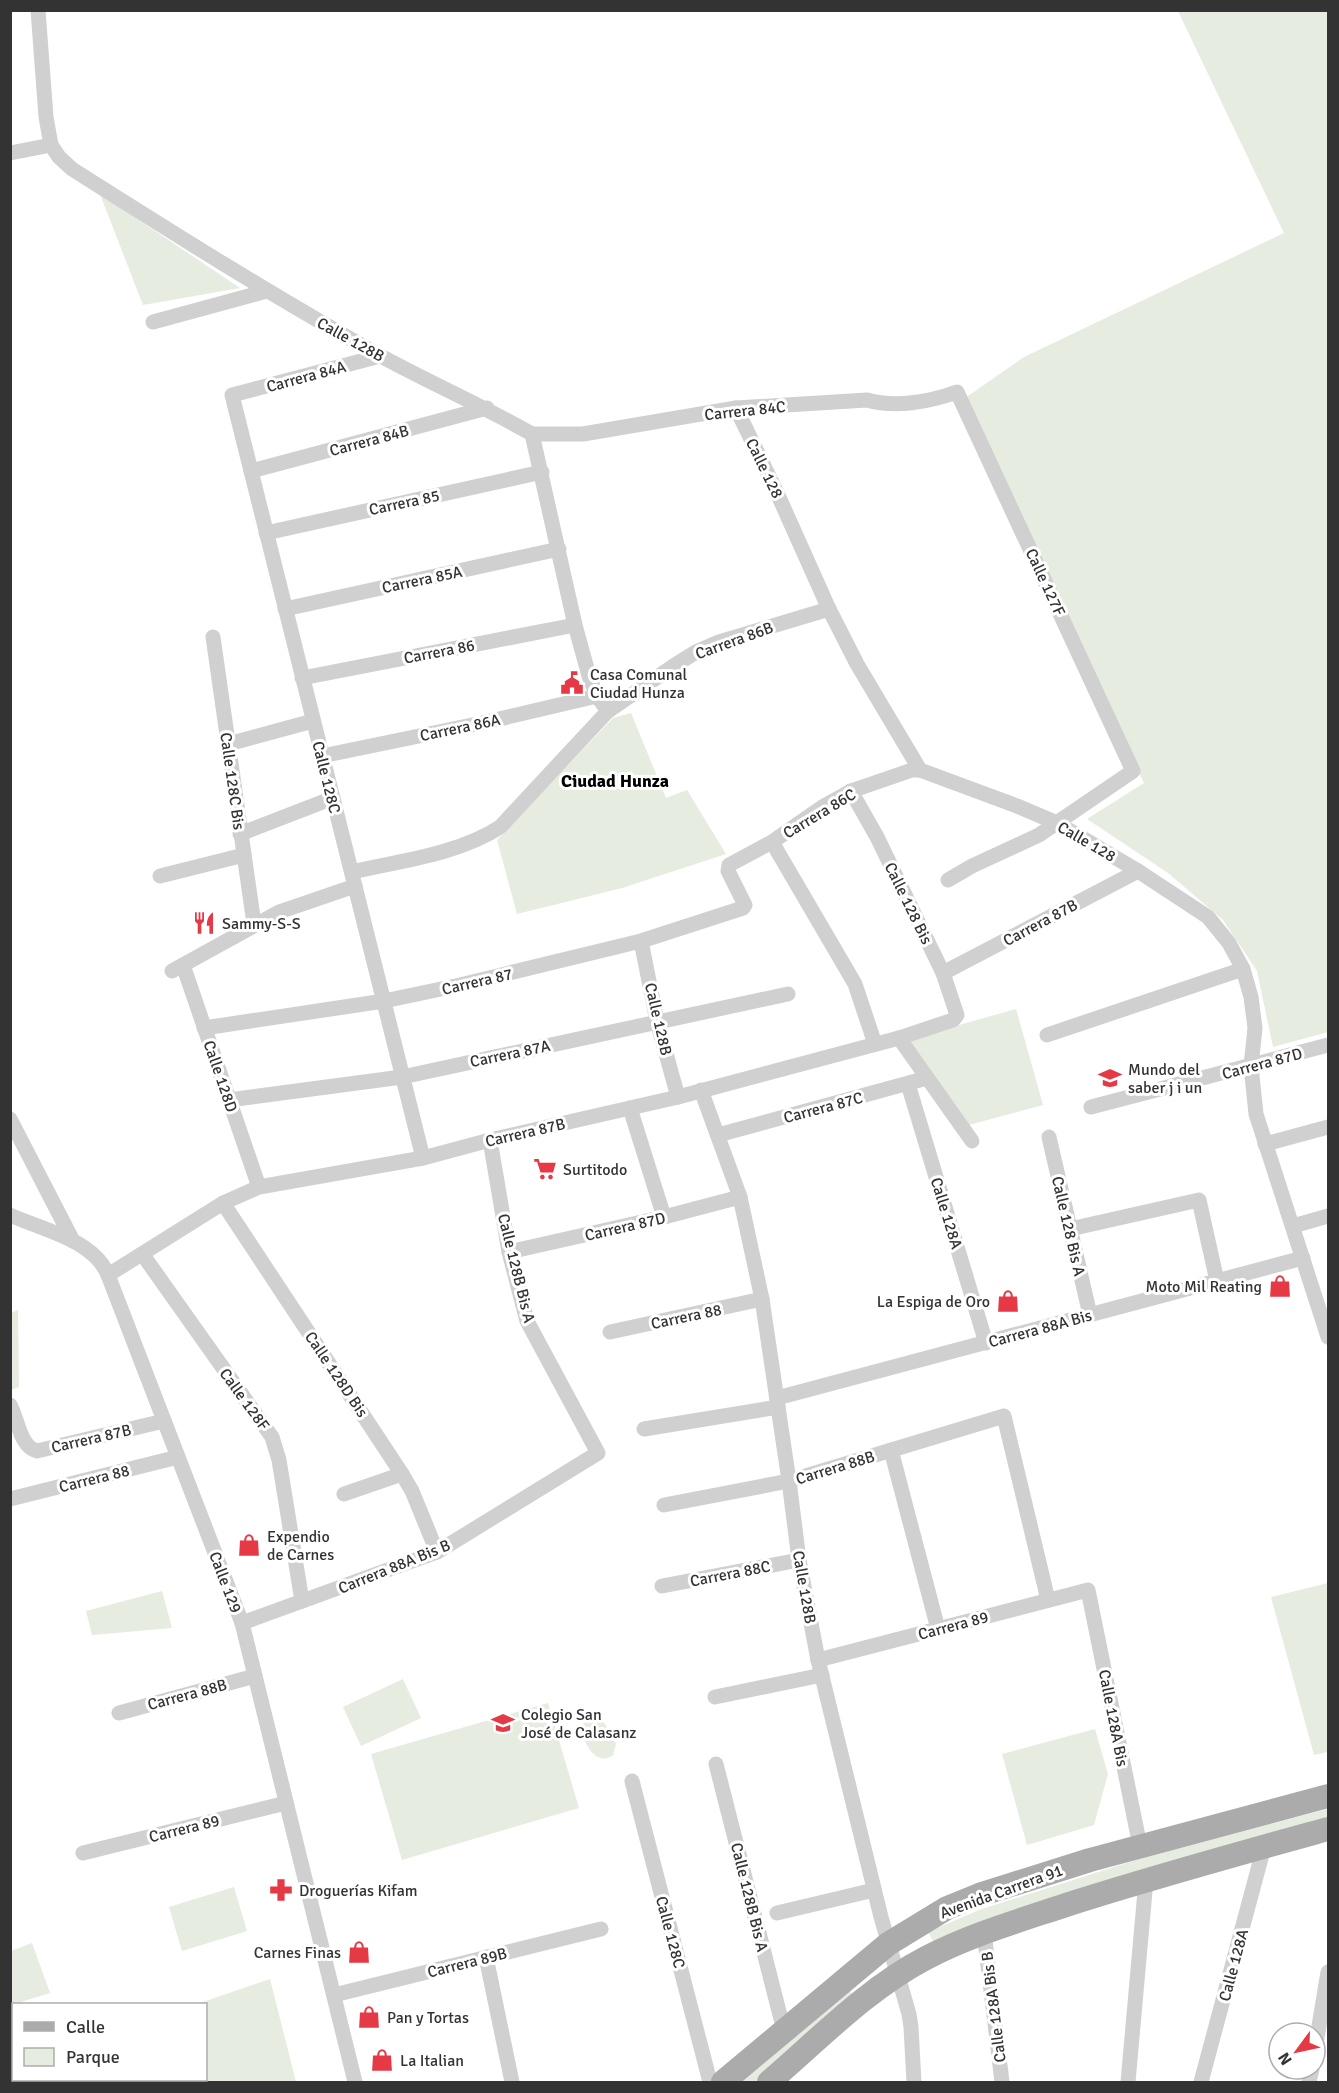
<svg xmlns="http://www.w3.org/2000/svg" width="1339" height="2093" viewBox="0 0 1339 2093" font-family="Signika,sans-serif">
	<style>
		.green { fill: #e6ecdf }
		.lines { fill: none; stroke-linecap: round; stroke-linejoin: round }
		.street { stroke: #d0d0d0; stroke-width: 15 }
		.primary { stroke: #ababab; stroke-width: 24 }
		.labels { text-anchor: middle; stroke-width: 6; stroke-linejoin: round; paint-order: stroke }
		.street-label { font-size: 16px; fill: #333; stroke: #fff }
		.poi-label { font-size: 16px; fill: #333; stroke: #fff; text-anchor: start }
		.neighbourhood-label { font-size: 18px; font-weight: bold; fill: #000; stroke: #fff }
	</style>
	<rect width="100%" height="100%" fill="#fff"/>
	<g class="green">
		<path d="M1178,11h150v1021l-55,15 -16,-76 -34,-51 -55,-47 -81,-54 57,-36 -186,-380 66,-46 260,-124z"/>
		<path d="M100,194l140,94 -97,17z"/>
		<path d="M631,713l35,85 21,-8 39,64 -104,34 -105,26 -20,-74 116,-122z"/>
		<path d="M1016,1009l27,96 -78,21 -59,-86z"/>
		<path d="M18,1310l1,77 -8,3v-77z"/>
		<path d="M1328,1583v169l-14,3 -43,-158z"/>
		<path d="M162,1591l10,37 -80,7 -6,-24z"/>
		<path d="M403,1679l18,39 -60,28 -18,-39z"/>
		<path d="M548,1703l31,105 -177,52 -31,-106z"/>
		<path d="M594,1717c12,2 16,17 22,27l-3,11c-17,13 -32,-14 -31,-30l7,-6z"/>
		<path d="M1095,1729l13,45 -14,51 -67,20 -25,-91z"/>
		<path d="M1328,1809v10c-133,35 -267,69 -395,122l-5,-9 51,-22 160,-51z"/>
		<path d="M234,1887l13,44 -65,20 -13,-44z"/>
		<path d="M32,1943l18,50 -39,12v-54z"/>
		<path d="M270,1979l26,103h-135l-1,-2h46v-76h-9z"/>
		<path d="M847,1987l7,9 -96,86h-19z"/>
	</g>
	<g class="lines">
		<g class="street">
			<path d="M38,10l8,107 5,28 8,12 13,12c101,64 201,127 305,185 51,28 104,51 155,80l43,191 14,51 8,20 11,15"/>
			<path d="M10,153l41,-8"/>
			<path d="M153,322l114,-31"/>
			<path d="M380,356l-148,39 191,763"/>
			<path d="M736,408l42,87 51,114 28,55 63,106 97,36 40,17 81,48 70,46 21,26 14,26 8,28 4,31 -4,38 5,48 72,223"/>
			<path d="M532,434h51l153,-26 131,-8c28,8 62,2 90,-8l176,379 -94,64 -67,31 -24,14"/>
			<path d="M251,471l236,-63"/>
			<path d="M266,533l276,-61"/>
			<path d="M285,609l274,-60"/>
			<path d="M213,637l41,287"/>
			<path d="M302,678l273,-53"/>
			<path d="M228,744l85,-23"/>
			<path d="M322,756l160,-33 115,-27"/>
			<path d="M240,834l93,-36"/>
			<path d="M772,842l83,142 20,60"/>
			<path d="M352,872c47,-11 107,-18 148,-45l108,-116 67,-46 21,-13 23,-10 110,-33"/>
			<path d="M160,876l84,-21"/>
			<path d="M641,941l16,80 21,76"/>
			<path d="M183,965l76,222"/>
			<path d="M172,971l107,-59 76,-26"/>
			<path d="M943,973l195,-102"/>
			<path d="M204,1028l180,-27 76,-16 181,-44 102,-33 2,-3 -17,-34 1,-6 43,-23 52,-36 27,-15 61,-21h8"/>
			<path d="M1047,1035l196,-66"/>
			<path d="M899,1038l73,103"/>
			<path d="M908,1084l78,259"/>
			<path d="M701,1090l39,107 22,102 27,182 10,79 19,100 63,257 28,97 2,13 3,55"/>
			<path d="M229,1100l173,-23 386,-83"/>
			<path d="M1091,1107l237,-62"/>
			<path d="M630,1108l34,109"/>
			<path d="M10,1119l63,122"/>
			<path d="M718,1135l209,-57"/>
			<path d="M1049,1137l41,178"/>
			<path d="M1265,1144l63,-17"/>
			<path d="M223,1203l179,271 10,17 25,61"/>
			<path d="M10,1215c33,15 84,25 98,60l134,348 113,459"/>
			<path d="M1293,1226l35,-10"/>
			<path d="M1070,1229l129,-29 18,81"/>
			<path d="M509,1252l155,-35 76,-20"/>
			<path d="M143,1255l129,182 7,23 23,141"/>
			<path d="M108,1275l115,-72 36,-16 164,-29 67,-18 188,-43 221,-59 54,-18 4,-5 -14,-42 -66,-136 -26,-46"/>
			<path d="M610,1332l152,-33"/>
			<path d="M777,1398l526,-140"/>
			<path d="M10,1405c8,14 10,42 27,46l127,-30"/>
			<path d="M644,1429l134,-22"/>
			<path d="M891,1450l47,179"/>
			<path d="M344,1494l58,-20"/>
			<path d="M10,1499l168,-42"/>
			<path d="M664,1505l125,-24 215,-65 44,184"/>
			<path d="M662,1586l137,-26"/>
			<path d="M242,1623l195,-71 161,-99 -71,-132 -18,-69 -19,-112"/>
			<path d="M818,1660l270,-70 52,256"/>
			<path d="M715,1697l107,-22"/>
			<path d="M119,1713l136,-37"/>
			<path d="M716,1764l68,267"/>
			<path d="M632,1781l78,301"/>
			<path d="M83,1853l203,-50"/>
			<path d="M777,1913l97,-23"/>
			<path d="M984,1932l18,150"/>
			<path d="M486,1957l26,125"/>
			<path d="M334,1995l267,-66"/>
			<path d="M1315,2050l13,-78"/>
			<path d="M1128,2082l18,-202"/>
			<path d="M1201,2082l63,-235"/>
			<path d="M1309,2082l3,-13"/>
		</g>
		<g class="primary">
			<path d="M723,2082l165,-138 59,-36 32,-13 111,-35 238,-64"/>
			<path d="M769,2082c49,-42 99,-94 157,-124 44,-23 92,-37 140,-53 87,-28 175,-52 262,-76"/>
		</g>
	</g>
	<defs>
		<g id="civic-bare" transform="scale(1.8)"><path d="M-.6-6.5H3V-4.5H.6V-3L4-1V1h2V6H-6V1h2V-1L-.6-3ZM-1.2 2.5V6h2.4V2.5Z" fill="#e63946" stroke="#fff" stroke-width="2.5" paint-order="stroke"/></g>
		<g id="restaurant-bare" transform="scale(1.8)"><path d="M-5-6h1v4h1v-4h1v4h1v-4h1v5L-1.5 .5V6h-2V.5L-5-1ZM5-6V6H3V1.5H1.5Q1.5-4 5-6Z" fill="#e63946" stroke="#fff" stroke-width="2.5" paint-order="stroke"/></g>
		<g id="school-bare" transform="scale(1.8)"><path d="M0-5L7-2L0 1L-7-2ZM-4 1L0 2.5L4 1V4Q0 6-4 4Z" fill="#e63946" stroke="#fff" stroke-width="2.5" paint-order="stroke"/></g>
		<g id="supermarket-bare" transform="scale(1.8)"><path d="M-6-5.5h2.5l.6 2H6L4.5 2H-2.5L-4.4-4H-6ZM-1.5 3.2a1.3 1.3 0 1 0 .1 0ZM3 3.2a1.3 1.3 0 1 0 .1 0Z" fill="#e63946" stroke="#fff" stroke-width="2.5" paint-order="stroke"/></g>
		<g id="shop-bare" transform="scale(1.8)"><path d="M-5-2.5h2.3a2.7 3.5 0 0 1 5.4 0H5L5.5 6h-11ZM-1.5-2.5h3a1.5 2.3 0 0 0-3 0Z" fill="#e63946" stroke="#fff" stroke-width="2.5" paint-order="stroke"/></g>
		<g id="pharmacy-bare" transform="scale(1.8)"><path d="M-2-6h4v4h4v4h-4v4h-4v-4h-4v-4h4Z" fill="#e63946" stroke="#fff" stroke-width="2.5" paint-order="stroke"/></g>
	</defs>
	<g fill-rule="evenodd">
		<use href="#civic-bare" x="572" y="683"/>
		<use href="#restaurant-bare" x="204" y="923"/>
		<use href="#school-bare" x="1110" y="1078"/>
		<use href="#supermarket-bare" x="545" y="1169"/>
		<use href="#shop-bare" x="1280" y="1286"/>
		<use href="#shop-bare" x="1008" y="1301"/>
		<use href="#shop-bare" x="249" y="1545"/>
		<use href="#school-bare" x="503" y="1723"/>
		<use href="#pharmacy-bare" x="281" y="1890"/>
		<use href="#shop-bare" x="359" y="1952"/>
		<use href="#shop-bare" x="369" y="2017"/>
		<use href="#shop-bare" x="382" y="2060"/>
	</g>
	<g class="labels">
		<g class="street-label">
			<text transform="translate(351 339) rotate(29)" y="6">Calle 128B</text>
			<text transform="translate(306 376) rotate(-15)" y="6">Carrera 84A</text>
			<text transform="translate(745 410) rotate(-6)" y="6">Carrera 84C</text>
			<text transform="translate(369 440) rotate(-15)" y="6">Carrera 84B</text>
			<text transform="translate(765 468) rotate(64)" y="6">Calle 128</text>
			<text transform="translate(404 502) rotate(-12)" y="6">Carrera 85</text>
			<text transform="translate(422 579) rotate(-12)" y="6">Carrera 85A</text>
			<text transform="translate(1046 582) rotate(65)" y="6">Calle 127F</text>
			<text transform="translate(734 640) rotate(-20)" y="6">Carrera 86B</text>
			<text transform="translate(439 651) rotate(-11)" y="6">Carrera 86</text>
			<text transform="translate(460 727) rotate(-12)" y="6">Carrera 86A</text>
			<text transform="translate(327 777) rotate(76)" y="6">Calle 128C</text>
			<text transform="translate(233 781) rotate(82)" y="6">Calle 128C Bis</text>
			<text transform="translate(819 813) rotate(-31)" y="6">Carrera 86C</text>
			<text transform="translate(1087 841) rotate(30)" y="6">Calle 128</text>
			<text transform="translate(909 903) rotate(64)" y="6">Calle 128 Bis</text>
			<text transform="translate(1040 922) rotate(-28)" y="6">Carrera 87B</text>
			<text transform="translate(477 981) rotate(-13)" y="6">Carrera 87</text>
			<text transform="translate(659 1019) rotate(77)" y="6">Calle 128B</text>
			<text transform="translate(510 1053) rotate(-12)" y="6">Carrera 87A</text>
			<text transform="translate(1262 1063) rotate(-15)" y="6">Carrera 87D</text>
			<text transform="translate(221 1076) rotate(71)" y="6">Calle 128D</text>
			<text transform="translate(823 1107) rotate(-15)" y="6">Carrera 87C</text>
			<text transform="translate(525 1132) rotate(-13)" y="6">Carrera 87B</text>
			<text transform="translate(947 1213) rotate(73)" y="6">Calle 128A</text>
			<text transform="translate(625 1226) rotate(-13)" y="6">Carrera 87D</text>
			<text transform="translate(1069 1226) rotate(77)" y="6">Calle 128 Bis A</text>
			<text transform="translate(517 1268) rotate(76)" y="6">Calle 128B Bis A</text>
			<text transform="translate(686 1316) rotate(-12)" y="6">Carrera 88</text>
			<text transform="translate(1040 1328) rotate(-15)" y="6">Carrera 88A Bis</text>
			<text transform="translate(337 1374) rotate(56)" y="6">Calle 128D Bis</text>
			<text transform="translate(245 1399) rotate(54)" y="6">Calle 128F</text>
			<text transform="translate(91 1438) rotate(-13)" y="6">Carrera 87B</text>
			<text transform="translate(835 1467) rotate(-17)" y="6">Carrera 88B</text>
			<text transform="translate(94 1478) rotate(-14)" y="6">Carrera 88</text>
			<text transform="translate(394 1566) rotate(-22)" y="6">Carrera 88A Bis B</text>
			<text transform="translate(730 1573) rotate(-11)" y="6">Carrera 88C</text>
			<text transform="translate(226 1582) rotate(69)" y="6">Calle 129</text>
			<text transform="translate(805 1587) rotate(80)" y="6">Calle 128B</text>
			<text transform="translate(953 1625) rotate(-15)" y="6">Carrera 89</text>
			<text transform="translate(187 1694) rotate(-15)" y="6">Carrera 88B</text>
			<text transform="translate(1114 1718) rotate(79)" y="6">Calle 128A Bis</text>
			<text transform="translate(184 1828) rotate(-14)" y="6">Carrera 89</text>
			<text transform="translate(1001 1891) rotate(-20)" y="6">Avenida Carrera 91</text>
			<text transform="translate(750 1897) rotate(76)" y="6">Calle 128B Bis A</text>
			<text transform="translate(671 1932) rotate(75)" y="6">Calle 128C</text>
			<text transform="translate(467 1962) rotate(-14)" y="6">Carrera 89B</text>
			<text transform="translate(1233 1965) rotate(-75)" y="6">Calle 128A</text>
			<text transform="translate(993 2007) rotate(-97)" y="6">Calle 128A Bis B</text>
		</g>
		<g class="poi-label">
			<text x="590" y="680">Casa Comunal<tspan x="590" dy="18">Ciudad Hunza</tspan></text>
			<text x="222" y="929">Sammy-S-S</text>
			<text x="1128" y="1075">Mundo del<tspan x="1128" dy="18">saber j i un</tspan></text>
			<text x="563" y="1175">Surtitodo</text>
			<text x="1262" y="1292" text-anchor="end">Moto Mil Reating</text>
			<text x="990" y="1307" text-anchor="end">La Espiga de Oro</text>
			<text x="267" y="1542">Expendio<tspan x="267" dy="18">de Carnes</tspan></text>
			<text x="521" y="1720">Colegio San<tspan x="521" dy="18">José de Calasanz</tspan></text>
			<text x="299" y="1896">Droguerías Kifam</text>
			<text x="341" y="1958" text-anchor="end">Carnes Finas</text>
			<text x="387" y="2023">Pan y Tortas</text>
			<text x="400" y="2066">La Italian</text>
		</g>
		<g class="neighbourhood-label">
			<text x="615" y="787">Ciudad Hunza</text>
		</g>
	</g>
	<rect width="1339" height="2093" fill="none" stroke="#333333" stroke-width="24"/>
	<rect x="12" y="2003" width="195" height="78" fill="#ffffff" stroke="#adadad" stroke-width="1.5"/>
	<rect x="24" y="2022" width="30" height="9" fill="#ababab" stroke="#adadad" stroke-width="1.5"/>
	<text x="66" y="2033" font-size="18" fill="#333333">Calle</text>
	<rect x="24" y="2048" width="30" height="18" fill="#e6ecdf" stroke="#adadad" stroke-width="1.5"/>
	<text x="66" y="2063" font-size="18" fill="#333333">Parque</text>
	<g transform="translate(1297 2051) rotate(237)"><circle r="28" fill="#ffffff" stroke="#adadad" stroke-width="1.5"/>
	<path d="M0-4.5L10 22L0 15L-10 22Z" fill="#e63946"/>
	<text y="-9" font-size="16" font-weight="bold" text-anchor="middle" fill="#333333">N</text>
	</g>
</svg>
